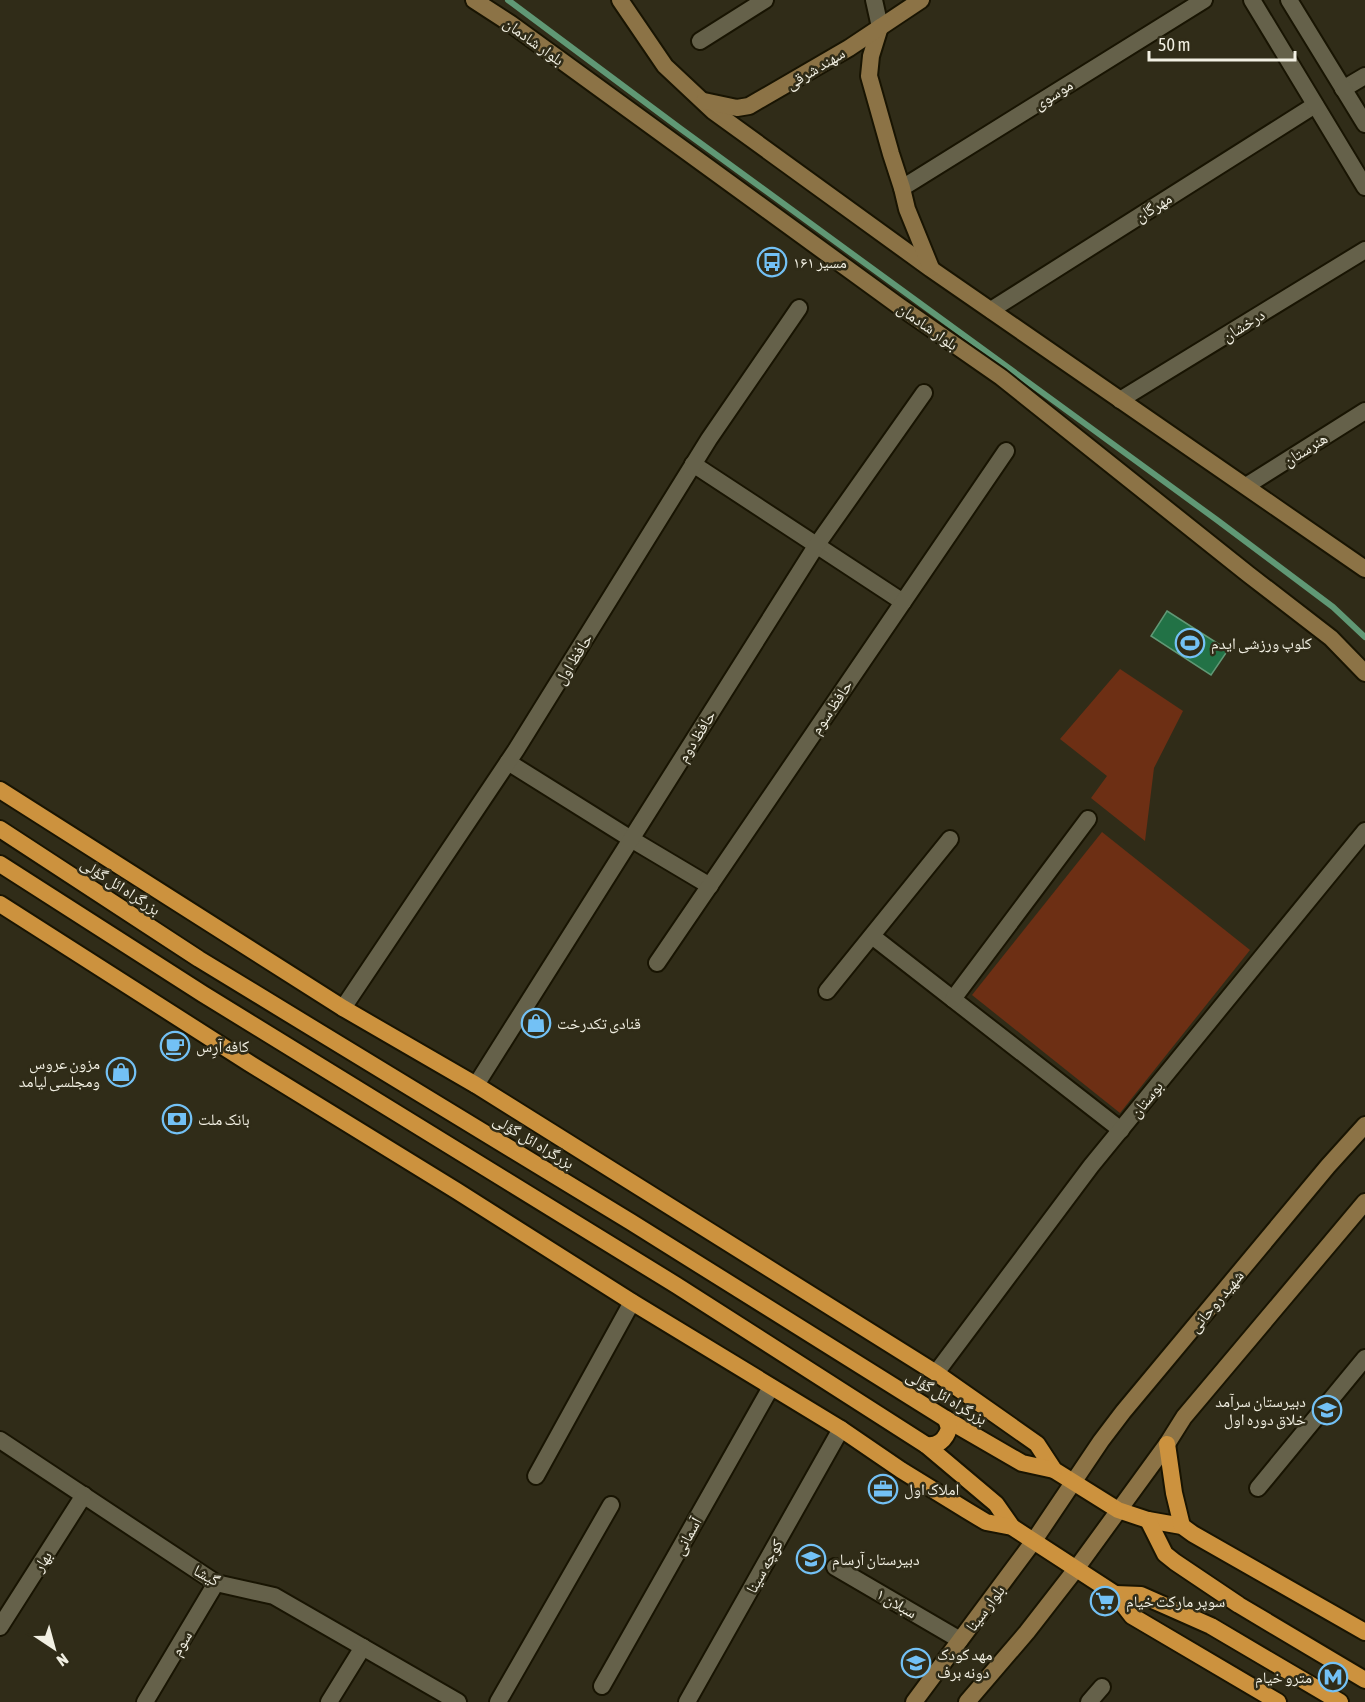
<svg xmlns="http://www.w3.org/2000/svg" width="1365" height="1702" viewBox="0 0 1365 1702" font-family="'Asap Condensed','Noto Naskh Arabic',sans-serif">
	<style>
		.green { fill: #6d2f14 }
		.water { fill: #227246; stroke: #609875; stroke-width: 1.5 }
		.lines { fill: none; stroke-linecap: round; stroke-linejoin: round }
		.stream { stroke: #609875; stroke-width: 6 }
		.minor-casing { stroke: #181402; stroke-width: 20 }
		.tertiary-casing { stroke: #181402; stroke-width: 20 }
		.secondary-casing { stroke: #181402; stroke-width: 20 }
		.trunk-casing { stroke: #181402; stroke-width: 20 }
		.minor { stroke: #65614a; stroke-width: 16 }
		.tertiary { stroke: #65614a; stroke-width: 16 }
		.secondary { stroke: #8c7346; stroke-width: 16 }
		.trunk { stroke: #cc923e; stroke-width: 16 }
		.labels { text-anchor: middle; stroke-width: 5; stroke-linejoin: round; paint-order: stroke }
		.street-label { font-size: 16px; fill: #f2f0e3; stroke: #302c18 }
		.poi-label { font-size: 16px; fill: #f2f0e3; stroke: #302c18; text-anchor: start }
	</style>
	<rect width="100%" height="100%" fill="#302c18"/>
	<g class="green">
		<path d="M1120,669l63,42 -29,57 -9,73 -54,-43 16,-22 -47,-37z"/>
		<path d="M1102,832l148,118 -130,163 -148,-118z"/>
	</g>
	<path class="water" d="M1167,611l61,39 -17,25 -60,-39z"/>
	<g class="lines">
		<path class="stream" d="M508,0l173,129 536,391 116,87 32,30"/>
		<g class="minor-casing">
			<g id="minor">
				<path d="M874,0l6,27"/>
				<path d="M700,41l65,-41"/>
				<path d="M1343,89l22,-13"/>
				<path d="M902,188l302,-188"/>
				<path d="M991,310l324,-205"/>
				<path d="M1120,400l245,-150"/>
				<path d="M693,464l210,138"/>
				<path d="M508,762l123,77 79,47"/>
				<path d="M872,936l249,194"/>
				<path d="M657,963l349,-512"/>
				<path d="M827,991l123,-152"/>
				<path d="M953,999l135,-180"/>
				<path d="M343,1008l173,-258 193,-311 90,-131"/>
				<path d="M476,1085l340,-539 108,-153"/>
				<path d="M936,1373l155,-207 274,-335"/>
				<path d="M0,1440l216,143 58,13 184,106"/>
				<path d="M536,1476l96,-174"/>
				<path d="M1258,1488l107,-130"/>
				<path d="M835,1567l125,73"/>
				<path d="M0,1627l84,-132"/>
				<path d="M602,1686l169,-299"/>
				<path d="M145,1702l71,-119"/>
				<path d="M329,1702l34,-55"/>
				<path d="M498,1702l113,-197"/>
				<path d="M687,1702l154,-273"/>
				<path d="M1089,1702l13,-15"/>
			</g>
		</g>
		<g class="tertiary-casing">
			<g id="tertiary">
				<path d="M1252,0l113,187"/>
				<path d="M1289,0l76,124"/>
				<path d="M1246,486l119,-75"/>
			</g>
		</g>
		<g class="secondary-casing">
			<g id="secondary">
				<path d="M474,0l37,24 388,282 102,71 247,197 83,64 34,35"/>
				<path d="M620,0l45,66 48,45 218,158 434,300"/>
				<path d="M880,27l-9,29 -2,20 22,78 11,34 5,21 24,59"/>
				<path d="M704,101l33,7 12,-2 100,-58 72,-48"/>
				<path d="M914,1702l119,-160 68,-101 22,-29 205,-246 37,-41"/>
				<path d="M967,1702l60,-70 49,-63 91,-125 17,-27 181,-215"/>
			</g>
		</g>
		<g class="trunk-casing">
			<g id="trunk">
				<path d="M0,790l343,218 133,77 460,288 101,71 17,26 64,40 30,10 34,6 11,8 172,98"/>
				<path d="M0,829l199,130 432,263 315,197 76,44 32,7"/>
				<path d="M0,864l203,130 473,291 250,160 70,59 16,23"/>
				<path d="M0,904l249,159 208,128 175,111 209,127 60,41 65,40 20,12 26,5 103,67 17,22 146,86"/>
				<path d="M1167,1444l7,49 8,33"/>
				<path d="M926,1445c11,2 20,-5 23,-17l-3,-9"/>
				<path d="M1148,1520l17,34 10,8 64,43 126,75"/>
				<path d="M1115,1594l26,1 70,31 129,76"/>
			</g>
		</g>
		<use href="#minor" class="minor"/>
		<use href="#tertiary" class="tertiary"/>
		<use href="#secondary" class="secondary"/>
		<use href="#trunk" class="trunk"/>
	</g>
	<defs>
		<g id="bus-ring" transform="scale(1.5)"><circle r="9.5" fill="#302c18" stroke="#73c1f5" stroke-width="1.5"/><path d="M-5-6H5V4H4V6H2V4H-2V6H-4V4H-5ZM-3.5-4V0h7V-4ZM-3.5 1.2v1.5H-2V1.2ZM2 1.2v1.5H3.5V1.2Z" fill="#73c1f5"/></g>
		<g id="stadium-ring" transform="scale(1.5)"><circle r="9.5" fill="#302c18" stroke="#73c1f5" stroke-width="1.5"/><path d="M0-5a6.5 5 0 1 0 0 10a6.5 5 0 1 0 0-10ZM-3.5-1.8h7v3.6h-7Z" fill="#73c1f5"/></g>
		<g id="shop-ring" transform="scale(1.5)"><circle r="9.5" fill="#302c18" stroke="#73c1f5" stroke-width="1.5"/><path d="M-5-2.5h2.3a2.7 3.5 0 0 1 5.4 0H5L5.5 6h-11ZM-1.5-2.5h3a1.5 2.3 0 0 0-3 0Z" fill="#73c1f5"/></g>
		<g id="cafe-ring" transform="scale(1.5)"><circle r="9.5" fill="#302c18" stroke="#73c1f5" stroke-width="1.5"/><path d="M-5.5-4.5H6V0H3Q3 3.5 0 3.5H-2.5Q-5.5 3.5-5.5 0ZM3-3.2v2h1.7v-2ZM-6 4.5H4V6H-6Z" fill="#73c1f5"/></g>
		<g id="bank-ring" transform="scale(1.5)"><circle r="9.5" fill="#302c18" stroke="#73c1f5" stroke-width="1.5"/><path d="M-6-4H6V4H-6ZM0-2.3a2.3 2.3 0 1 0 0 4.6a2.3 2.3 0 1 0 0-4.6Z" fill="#73c1f5"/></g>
		<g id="school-ring" transform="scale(1.5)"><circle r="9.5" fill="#302c18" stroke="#73c1f5" stroke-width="1.5"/><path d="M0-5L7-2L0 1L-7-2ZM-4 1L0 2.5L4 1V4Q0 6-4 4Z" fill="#73c1f5"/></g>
		<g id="office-ring" transform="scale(1.5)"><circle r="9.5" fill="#302c18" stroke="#73c1f5" stroke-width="1.5"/><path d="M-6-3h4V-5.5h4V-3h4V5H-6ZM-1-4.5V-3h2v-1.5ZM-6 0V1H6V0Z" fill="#73c1f5"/></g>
		<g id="supermarket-ring" transform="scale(1.5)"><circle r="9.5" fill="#302c18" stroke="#73c1f5" stroke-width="1.5"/><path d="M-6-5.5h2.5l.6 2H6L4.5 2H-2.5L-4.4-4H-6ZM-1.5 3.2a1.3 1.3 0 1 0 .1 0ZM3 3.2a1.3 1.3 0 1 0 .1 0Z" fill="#73c1f5"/></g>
		<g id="metro-ring" transform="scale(1.5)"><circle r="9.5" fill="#302c18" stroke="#73c1f5" stroke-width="1.5"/><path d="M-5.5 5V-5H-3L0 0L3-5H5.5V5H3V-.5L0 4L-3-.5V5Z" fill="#73c1f5"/></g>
	</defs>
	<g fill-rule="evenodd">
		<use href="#bus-ring" x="772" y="262"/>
		<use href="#stadium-ring" x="1190" y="643"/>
		<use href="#shop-ring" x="536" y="1023"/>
		<use href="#cafe-ring" x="175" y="1046"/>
		<use href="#shop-ring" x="121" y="1072"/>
		<use href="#bank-ring" x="177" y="1119"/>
		<use href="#school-ring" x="1327" y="1410"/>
		<use href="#office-ring" x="883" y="1489"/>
		<use href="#school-ring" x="811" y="1559"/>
		<use href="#supermarket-ring" x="1105" y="1601"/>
		<use href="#school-ring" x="916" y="1663"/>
		<use href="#metro-ring" x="1333" y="1677"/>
	</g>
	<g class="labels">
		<g class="street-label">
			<text transform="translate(534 41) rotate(36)" y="6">بلوار شادمان</text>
			<text transform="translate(815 68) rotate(-31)" y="6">سهند شرقی</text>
			<text transform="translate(1053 94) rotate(-32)" y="6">موسوی</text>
			<text transform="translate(1153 207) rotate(-32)" y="6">مهرگان</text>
			<text transform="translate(1243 325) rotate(-32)" y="6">درخشان</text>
			<text transform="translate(928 326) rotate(35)" y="6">بلوار شادمان</text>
			<text transform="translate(1305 449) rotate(-32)" y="6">هنرستان</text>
			<text transform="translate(573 659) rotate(-58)" y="6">حافظ اول</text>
			<text transform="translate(831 707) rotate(-56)" y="6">حافظ سوم</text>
			<text transform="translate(696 736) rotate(-58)" y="6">حافظ دوم</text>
			<text transform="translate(121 886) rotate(33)" y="6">بزرگراه ائل گؤلی</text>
			<text transform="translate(1146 1099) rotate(-51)" y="6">بوستان</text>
			<text transform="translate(534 1141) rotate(31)" y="6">بزرگراه ائل گؤلی</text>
			<text transform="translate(1216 1301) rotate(-50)" y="6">شهید روحانی</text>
			<text transform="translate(947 1397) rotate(31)" y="6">بزرگراه ائل گؤلی</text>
			<text transform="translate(687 1536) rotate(-61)" y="6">آسمانی</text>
			<text transform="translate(42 1561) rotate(-57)" y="6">بهار</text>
			<text transform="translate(764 1566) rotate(-61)" y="6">کوچه سینا</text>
			<text transform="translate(207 1575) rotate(29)" y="6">گیشا</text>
			<text transform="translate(897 1603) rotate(30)" y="6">سبلان ۱</text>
			<text transform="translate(985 1608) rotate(-53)" y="6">بلوار سینا</text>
			<text transform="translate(181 1643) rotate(-59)" y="6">سوم</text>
		</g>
		<g class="poi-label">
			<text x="793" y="268">مسیر ۱۶۱</text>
			<text x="1211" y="649">کلوپ ورزشی ایدم</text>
			<text x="557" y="1029">قنادی تکدرخت</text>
			<text x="196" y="1052">کافه آرِس</text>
			<text x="100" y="1069" text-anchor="end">مزون عروس<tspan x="100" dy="18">ومجلسی لیامد</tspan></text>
			<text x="198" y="1125">بانک ملت</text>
			<text x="1306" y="1407" text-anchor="end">دبیرستان سرآمد<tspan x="1306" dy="18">خلاق دوره اول</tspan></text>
			<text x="904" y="1495">املاک اول</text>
			<text x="832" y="1565">دبیرستان آرسام</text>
			<text x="1126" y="1607">سوپر مارکت خیام</text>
			<text x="937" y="1660">مهد کودک<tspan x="937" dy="18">دونه برف</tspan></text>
			<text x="1312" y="1683" text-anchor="end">مترو خیام</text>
		</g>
	</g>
	<g transform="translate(54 1648) rotate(144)" stroke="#302c18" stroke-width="4.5" paint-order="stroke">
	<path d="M0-4.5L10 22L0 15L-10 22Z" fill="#f2f0e3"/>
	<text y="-9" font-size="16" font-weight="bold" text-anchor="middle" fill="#f2f0e3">N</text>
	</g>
	<path d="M1149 51v9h146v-9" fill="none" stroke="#f2f0e3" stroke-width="3"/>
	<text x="1158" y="51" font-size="18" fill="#f2f0e3" stroke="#302c18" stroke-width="4.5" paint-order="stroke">50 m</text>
</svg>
